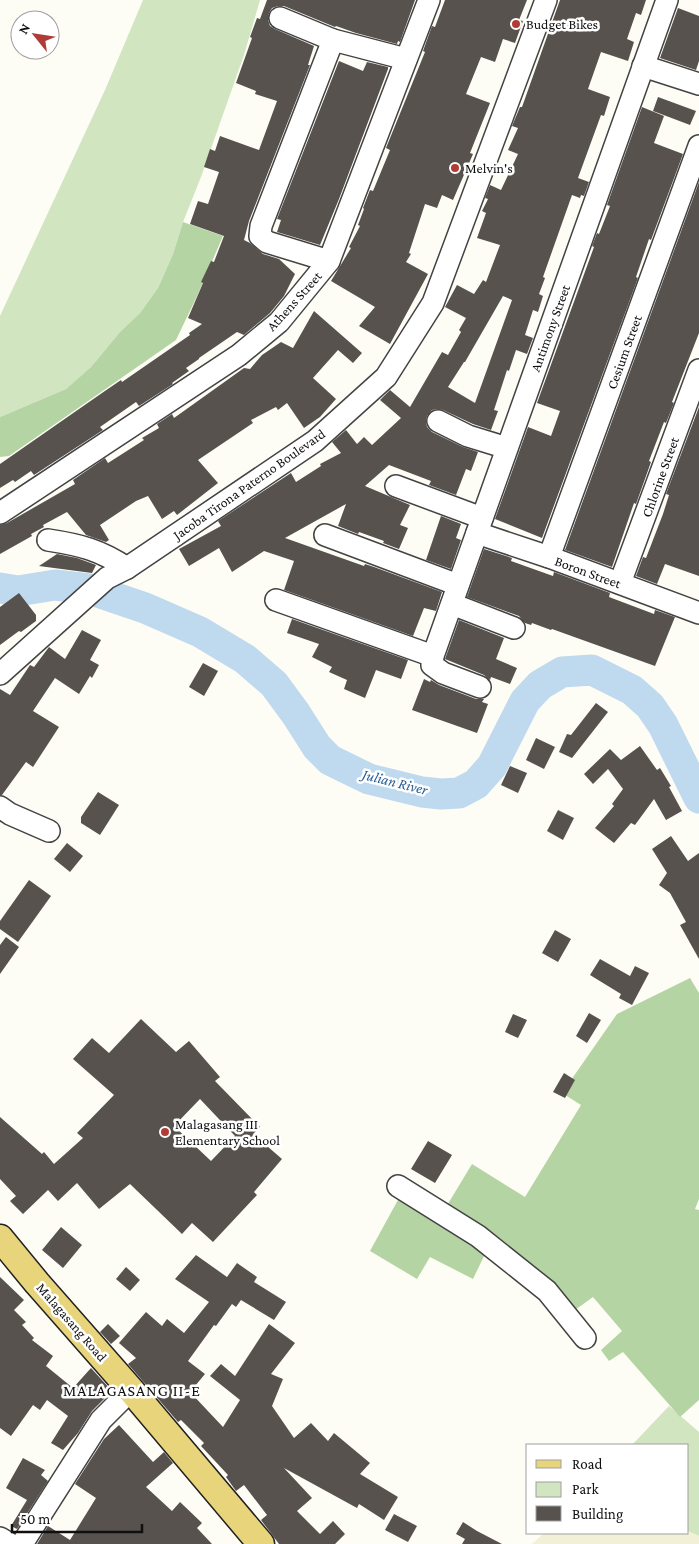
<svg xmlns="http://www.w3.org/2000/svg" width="699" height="1544" viewBox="0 0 699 1544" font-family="'Crimson Pro',serif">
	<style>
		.farmland { fill: #f2f1d7 }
		.green { fill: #d1e5c1 }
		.forest { fill: #b5d4a3 }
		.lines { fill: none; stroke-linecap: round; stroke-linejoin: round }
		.river { stroke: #bfdaef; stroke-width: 31 }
		.building { fill: #58524e; fill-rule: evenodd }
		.minor-casing { stroke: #434343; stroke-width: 24 }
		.major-casing { stroke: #212121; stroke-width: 29 }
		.minor { stroke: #fff; stroke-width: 21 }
		.major { stroke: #e8d57b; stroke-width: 26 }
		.poi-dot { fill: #b03c38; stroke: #fff; stroke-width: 2 }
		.labels { text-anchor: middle; stroke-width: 5; stroke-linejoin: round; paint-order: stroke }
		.poi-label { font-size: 14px; fill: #101010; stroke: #fff; text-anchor: start }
		.street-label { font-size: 14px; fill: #101010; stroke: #fff }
		.water-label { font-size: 15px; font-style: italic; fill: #285d94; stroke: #fff }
		.quarter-label { font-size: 16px; letter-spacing: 1px; fill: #101010; stroke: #fff }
	</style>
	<rect width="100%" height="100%" fill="#fefdf5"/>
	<path class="farmland" d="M688,1531l11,5v8h-167l12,-11h144z"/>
	<g class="green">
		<path d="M143,0h117l-16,55 -43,122 -18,45 -10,32 -15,34 -18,25 -20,19 -29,35 -25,22 -66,28v-101l105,-226z"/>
		<path d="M669,1406l30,26v104l-11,-5v-86h-56z"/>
	</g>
	<g class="forest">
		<path d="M183,222l40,14 -26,60 -21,44 -167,116 -9,1v-40l66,-28 25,-22 29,-35 20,-19 18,-25 15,-34z"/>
		<path d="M690,978l9,15v206l-4,10 4,1v190l-19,17 -57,-65 -14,9 -8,-11 21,-19 -29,-34 -18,13 -90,-56 -12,25 -43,-22 -13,22 -47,-28 29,-53 38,24 35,-58 53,33 56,-92 -19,-12 55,-79z"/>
	</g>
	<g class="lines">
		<path class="river" d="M0,588l18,3 37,-6 34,4 56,19 55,24 45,27 29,25 22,30 21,33 13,13 39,19 53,13 19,2 18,-1 17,-9 16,-18 33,-65 15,-16 22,-13 30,-2 40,20 18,16 13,19 36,73"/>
	</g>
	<g class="building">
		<path d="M267,0h148l-15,42 -2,-1 -1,3 -41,-11 -20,-7 -1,1 -51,-21h-6l-6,2 -3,5 -1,7 2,6 5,3 39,17 -6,19h2l-61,156 -5,19 6,3 13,11 16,5 16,15 -11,22 -14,17 -26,22 -7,-3 -38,26v1l-13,9 3,3 -17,12 1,1 -34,22 -3,-4 -36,25 3,3 -69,45 -3,-4 -16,11 -2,-2 -13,8v-24l102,-71 19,-13 1,2 68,-47 -1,-2 13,-9 -14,-6 15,-35 -2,-1 10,-21 3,1 10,-26 -34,-12 8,-23 10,3 11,-32 -15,-5 6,-18 5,2 5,-15 39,14 18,-49 -22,-7 1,-3 -20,-8 16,-45 -2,-1 7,-19 3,1z"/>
		<path d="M445,0h82l-8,20 4,1 -8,22 -12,-4 -8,23 -14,-5 -15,37 24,9 -20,50 3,1 -20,46 -11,-5 -5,13 -12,-4 -16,49 2,1 -5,8 22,12 -38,70 -31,-18 16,-19 -44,-26 20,-33 -2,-1 11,-21 -2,-1 6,-16 -1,-1 7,-18 3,1 17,-41 -4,-2 39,-96 -2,-1 9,-25 3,1z"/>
		<path d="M560,0h86l-5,15 -5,-2 -9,26 7,3 -6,19 -27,-9 -13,37 22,8 -6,19 -3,-1 -23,63 11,4 -5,14 -3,-1 -1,3 -8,-3 -29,82 2,1 -6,16 4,2 -5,16 -5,-2 -8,25 8,3 -6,16 -11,-4 -7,21 -2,-1 -13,40 4,1 -7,19 -18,-6 -30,-14 -6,-1 -5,1 -5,6 -1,6 1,5 5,5 31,15 15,5 -7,19 -5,-2 -10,26 -27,-10 2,-4 -42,-16 -24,21 45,19 -10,20 8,3 -9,21 -16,-6 1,-2 -25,-9 -1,2 -20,-8 8,-22 -61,34 79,28 1,-2 9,3 68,25 -6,19 -12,-3 -11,28 -129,-46 10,-29 -30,-10 -32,21 -13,-24 -30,18 -10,-17 42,-23 -3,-5 73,-48 5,9 25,-16 -1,-2 21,-11 -9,-11 14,-12 11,14 7,-7 8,8 29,-27 -21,-18 10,-10 20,17 32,-55 6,3 13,-23 -2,-2 7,-12 -21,-11 12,-22 17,9 9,-14 3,2 14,-37 -23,-7 9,-25 -4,-2 6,-12 -3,-1 5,-13 11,5 17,-36 -10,-4 10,-22 -6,-2 8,-19h2zM503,296l9,4 -37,103 -27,-16 16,-25h1z"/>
		<path d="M678,8l21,8v45l-3,9 -36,-12z"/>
		<path d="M339,61l24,10 4,-9 21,5v2l-49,130 -19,46 -43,-13 4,-12 -4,-1z"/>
		<path d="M658,97l38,14 -6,14 -37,-14z"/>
		<path d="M642,107l22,9 -10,27 29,11 -32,86 -2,-1 -13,38 2,1 -96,260 -47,-19 33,-92 23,9 9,-25 -23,-8 57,-156 -2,-1 5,-13 2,1 11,-28 -3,-1z"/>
		<path d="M699,182v151l-27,69 2,1 -8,20 -2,-1 -15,39 2,1 -15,42 -2,-1 -22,64 -47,-17z"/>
		<path d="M314,311l48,42 -9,10 -15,-13 -25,28 23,21 -16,18 -16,11 -17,-25 -9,7 -2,-3 -25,13 2,3 -55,37 20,23 -41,32 -3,-4 -12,8 -14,-23 -12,5 -36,24 9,15 -3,2 -20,-7 -19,-23 -24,13 1,2 -13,7 1,2 -32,18v-29l7,-2 68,-39 -2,-4 32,-22 3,5 36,-23 -2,-2 17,-10 -2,-4 15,-10 2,4 70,-50 6,1 12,-14 19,-13 12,6z"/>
		<path d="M699,407v169l-34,-12 -8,20 -21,-8 7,-19 3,1 17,-44 6,-19 -3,-1z"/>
		<path d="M441,516l20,8 -5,14 5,2 -10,29 -25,-9z"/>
		<path d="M484,549l28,9 -1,3 42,15 1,-4 56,21 -1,4 45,17 1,-4 20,7 -20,49 -103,-37 -1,1 -19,-7 -1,2 -6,-2 -6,-7 -52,-19z"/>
		<path d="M57,554l20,4 19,7 -4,8 -53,-7z"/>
		<path d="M19,593l17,22v6l-15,11 -2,-1 -19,14v-38z"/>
		<path d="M292,619l116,41 -7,19 -25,-9 -11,28 -21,-9 3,-9 -18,-8 3,-5 -20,-10 7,-13 -32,-11z"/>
		<path d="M459,620l45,18 -8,21 21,9 -7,16 -19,-7 -1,3 -6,-5 -39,-16z"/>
		<path d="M82,630l19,10 -11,20 9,5 -7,13 -2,-2 -11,18 -24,-16 -22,33 26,16 -26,40 -7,-5 -24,33h-2v-106l10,6 20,-30 4,2 15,-20 16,12z"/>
		<path d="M203,663l15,8 -14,25 -15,-9z"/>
		<path d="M424,679l6,3 1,-2 8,5 37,14h8l-2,3 6,2 -11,29 -65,-23z"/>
		<path d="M596,703l12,9 -36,46 -13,-6 8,-18 4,1z"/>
		<path d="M536,738l19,9 -11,22 -18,-9z"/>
		<path d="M640,746l17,24 3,-2 11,18 -2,1 13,24 -16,9 -12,-21 -19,26 -4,-2 -17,20 -19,-15 19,-22 -2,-2 11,-15 -15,-20 -15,15 -9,-10 26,-25 11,11z"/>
		<path d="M510,766l17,7 -9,20 -17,-8z"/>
		<path d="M98,792l21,13 -19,30 -19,-12v-6z"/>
		<path d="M558,810l16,8 -11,22 -16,-9z"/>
		<path d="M671,836l17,25 11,-8v106l-19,-34 6,-3 -16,-29 -11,-8 8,-12 -15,-24z"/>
		<path d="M67,843l16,13 -13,16 -16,-13z"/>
		<path d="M29,880l22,16 -33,46 -18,-13v-8z"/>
		<path d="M555,930l16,9 -13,23 -16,-9z"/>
		<path d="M6,937l13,10 -19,27v-29z"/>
		<path d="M600,959l30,17 5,-10 14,7 -17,32 -13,-7 2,-4 -31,-19z"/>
		<path d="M589,1013l12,7 -14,23 -11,-7z"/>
		<path d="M513,1014l14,6 -9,18 -13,-6z"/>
		<path d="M141,1019l35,33 13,-11 31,36 -5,4 45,46 -7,7 29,25 -28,33 3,3 -44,47 -21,-19 -10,11 -52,-50 -31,25 -22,-26 -19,18 -10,-11 -25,24 -13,-13 6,-5 -16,-17v-62l42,37 2,-2 10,12 29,-26 -6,-5 37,-38 -41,-36 19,-21 17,15zM200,1099l35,37 -24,25 -37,-35z"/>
		<path d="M564,1073l11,7 -10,18 -12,-6z"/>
		<path d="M428,1141l24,14 -17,28 -24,-14z"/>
		<path d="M61,1227l21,18 -19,23 -21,-18z"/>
		<path d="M196,1255l31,22 10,-14 20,14 -3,5 32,20 -12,18 -33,-20 -5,7 -4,-3 -16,22 -2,-1 -26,36 17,13 -15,18 33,35 17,-27 -30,-24 11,-12 14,12 34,-52 26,19 -24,31 12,5 -11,27 22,32 17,-15 17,18 6,-8 36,30 -10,11 38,23 -14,23 -25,-16 -2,4 -73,-40 28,30 -15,13 23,23 13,-13 12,13 -10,10h-56l-18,-24 6,-5 -23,-30 -8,6 -10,-14 2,-2 -27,-29 3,-3 -23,-23 -3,2 -50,-58 8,-6 -17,-15 27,-31 16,14 5,-7 17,14 25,-31 -34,-23z"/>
		<path d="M126,1267l14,13 -10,11 -14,-12z"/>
		<path d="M0,1277l24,23 -10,10 12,12 -4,3 12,13 -2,2 21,16 -7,10 27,22 18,-20 21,23 -20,20 -14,22 -15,17 -12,-7 17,-27 -21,-16 -7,10 -7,-5 -22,31 -11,-8z"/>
		<path d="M108,1324l12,12 -9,8 -11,-12z"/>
		<path d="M119,1425l34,37 11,-10 9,11 -27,24 26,24 8,-9 22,21 -5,5 15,16h-175l11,-18 22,14 26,-42 -21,-14 29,-45z"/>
		<path d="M23,1458l22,12 -4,5 7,6 -31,48 -6,-3 16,-26 -21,-12z"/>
		<path d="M394,1514l23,12 -9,16 -23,-12z"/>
		<path d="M463,1522l14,9 25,13h-40l3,-5 -9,-5z"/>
	</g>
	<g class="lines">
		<g class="minor-casing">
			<g id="minor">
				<path d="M280,18l53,22"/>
				<path d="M643,66l56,18"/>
				<path d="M329,261l-62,-19 -7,-6 1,-10 72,-186 73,19"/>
				<path d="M438,421l30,15 39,12"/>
				<path d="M396,486l86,32"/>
				<path d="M0,513l239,-158 40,-33 50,-61 100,-261"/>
				<path d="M477,533l72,24 150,56"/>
				<path d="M325,535l133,50"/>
				<path d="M48,540c33,5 52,10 79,28"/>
				<path d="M549,557l150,-411"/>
				<path d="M620,583l79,-213"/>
				<path d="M276,600l157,56"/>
				<path d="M452,604l62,24"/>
				<path d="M0,674l107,-96 20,-10 188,-127 71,-64 47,-74 113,-303"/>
				<path d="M480,687l-37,-14 -11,-8 1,-9 234,-656"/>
				<path d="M0,807l10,7 39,17"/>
				<path d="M398,1186l80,50 69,55 38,47"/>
				<path d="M0,1538l10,6"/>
				<path d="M22,1544l79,-124 30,-30"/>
			</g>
		</g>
		<g class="major-casing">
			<path id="major" d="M0,1238l37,45 94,107 130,154"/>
		</g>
		<use href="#minor" class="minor"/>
		<use href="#major" class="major"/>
	</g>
	<g class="poi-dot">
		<circle cx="516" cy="24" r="5"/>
		<circle cx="455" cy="168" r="5"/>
		<circle cx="165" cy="1132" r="5"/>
	</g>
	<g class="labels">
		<g class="poi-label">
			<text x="526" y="29">Budget Bikes</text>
			<text x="465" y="173">Melvin's</text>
			<text x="175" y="1129">Malagasang III<tspan x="175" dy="16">Elementary School</tspan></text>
		</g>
		<g class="street-label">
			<text transform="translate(294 301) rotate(-48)" y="5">Athens Street</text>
			<text transform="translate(550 328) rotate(-70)" y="5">Antimony Street</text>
			<text transform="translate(624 352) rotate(-70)" y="5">Cesium Street</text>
			<text transform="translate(660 477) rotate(-70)" y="5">Chlorine Street</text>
			<text transform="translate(249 484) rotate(-35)" y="5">Jacoba Tirona Paterno Boulevard</text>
			<text transform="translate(588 572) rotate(20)" y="5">Boron Street</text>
			<text transform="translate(72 1322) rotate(49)" y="5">Malagasang Road</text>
		</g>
		<g class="water-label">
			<text transform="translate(395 782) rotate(14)" y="5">Julian River</text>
		</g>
		<g class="quarter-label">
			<text x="132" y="1396">MALAGASANG II-E</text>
		</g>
	</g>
	<rect x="526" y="1444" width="162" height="90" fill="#ffffff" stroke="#9f9f9f"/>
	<rect x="536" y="1460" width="25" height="8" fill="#e8d57b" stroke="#9f9f9f"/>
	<text x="572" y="1469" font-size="15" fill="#101010">Road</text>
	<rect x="536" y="1482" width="25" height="15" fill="#d1e5c1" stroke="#9f9f9f"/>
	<text x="572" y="1494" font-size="15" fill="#101010">Park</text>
	<rect x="536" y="1506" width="25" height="15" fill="#58524e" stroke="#9f9f9f"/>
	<text x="572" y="1519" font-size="15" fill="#101010">Building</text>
	<g transform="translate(35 35) rotate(300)"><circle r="24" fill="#ffffff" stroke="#9f9f9f"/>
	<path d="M0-4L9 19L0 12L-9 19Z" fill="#b03c38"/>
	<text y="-8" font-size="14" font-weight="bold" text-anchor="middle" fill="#101010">N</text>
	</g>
	<path d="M12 1524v8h130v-8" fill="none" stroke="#101010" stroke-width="2.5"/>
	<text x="20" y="1524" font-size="15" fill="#101010" stroke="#ffffff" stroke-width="4" paint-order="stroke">50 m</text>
</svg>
